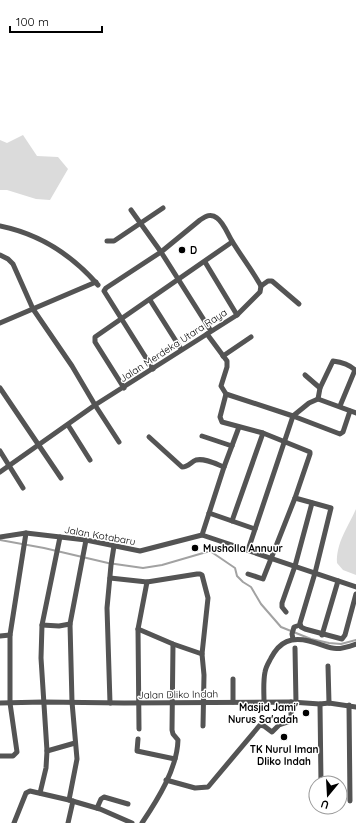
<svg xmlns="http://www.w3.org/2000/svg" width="356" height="823" viewBox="0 0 356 823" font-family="Quicksand,sans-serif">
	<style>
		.green { fill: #dbdbdb }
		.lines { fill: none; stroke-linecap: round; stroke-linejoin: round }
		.stream { stroke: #a2a2a2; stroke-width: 2 }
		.street { stroke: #545454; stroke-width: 5 }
		.poi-dot { fill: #000; stroke: #fff; stroke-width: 1.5 }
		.labels { text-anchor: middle; stroke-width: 3; stroke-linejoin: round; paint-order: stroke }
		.poi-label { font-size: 10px; font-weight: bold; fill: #000; stroke: #fff; text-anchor: start }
		.street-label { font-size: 10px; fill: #000; stroke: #fff }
	</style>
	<rect width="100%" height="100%" fill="#fff"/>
	<g class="green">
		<path d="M23,135l14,21 21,1 10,12 -18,31 -14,-1 -29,-9h-7v-50l7,3z"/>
		<path d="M356,509v66l-13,-5 -6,-7c-1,-20 11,-36 19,-54z"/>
	</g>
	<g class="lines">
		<path class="stream" d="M0,540l44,8 64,15 35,5 19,-3 48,-14 25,17 2,8 6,6 8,5 10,17 20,23 30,12 18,4 12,1 15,-4"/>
		<g class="street">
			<path d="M131,210l30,42 -55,36 -2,3 49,78"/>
			<path d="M0,226c39,8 72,29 98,59"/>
			<path d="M107,241h7l49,-33"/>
			<path d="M0,255l8,4 5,5 20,45 39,57 23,39 24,37"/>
			<path d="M205,262l32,53"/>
			<path d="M261,286l7,-5h4l27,23"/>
			<path d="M150,300l31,49"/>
			<path d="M0,323l96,-41"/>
			<path d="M207,334l20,27v6l-6,19 5,8 67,22 16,-13 9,-4 38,14"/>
			<path d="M223,356l28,-19"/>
			<path d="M305,375l15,13"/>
			<path d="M0,388l61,90"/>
			<path d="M124,388l-29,-46v-5l137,-95"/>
			<path d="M226,394l-6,23 2,5 41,11 47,19v2l-15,44 36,10 -16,65 -15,50 1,4 4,2 37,10 3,-4 11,-41"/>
			<path d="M318,399l2,-11 12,-25 1,-2c7,1 17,4 22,9l-15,36"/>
			<path d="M68,425l22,35"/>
			<path d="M202,436l30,10"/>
			<path d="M149,437l33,30c6,0 9,-5 14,-7 9,-2 20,4 28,7"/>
			<path d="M0,451l23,37"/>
			<path d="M0,472l95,-67 142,-90 23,-23 1,-6c-9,-16 -20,-30 -29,-45 -4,-6 -8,-18 -15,-23 -6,-5 -11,-2 -17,2l-39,32 50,79"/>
			<path d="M209,513l46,16"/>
			<path d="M232,521l31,-88"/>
			<path d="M202,535l154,52"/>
			<path d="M0,537l26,-4 60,7 54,11 62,-16 22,-68 15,-40"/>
			<path d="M248,550l45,-134 47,18 3,-2 7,-21"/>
			<path d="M248,574l15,5 32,-81"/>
			<path d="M110,578l37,4 50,-8h3l2,1 6,23 -6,56 2,21 -1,51"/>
			<path d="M286,612l-4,-5v-4l13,-37 17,-63"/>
			<path d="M42,625l17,1 11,-2"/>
			<path d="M138,629l35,15 29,10"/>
			<path d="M322,635l16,-54"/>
			<path d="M0,636l10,-1"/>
			<path d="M293,639l-1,-5 2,-7 6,-2"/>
			<path d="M295,648l1,55"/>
			<path d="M328,666l1,37"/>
			<path d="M233,702v-23"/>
			<path d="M264,702c0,-10 -1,-20 1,-30 1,-6 4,-10 6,-14 9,-17 20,-21 38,-17 23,6 22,12 47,3"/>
			<path d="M0,703l43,-1 81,1 167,-1 29,2 9,-1 27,4"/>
			<path d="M110,703l-3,-95 4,-43 3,-19"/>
			<path d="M320,704l1,79"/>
			<path d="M349,705l1,96"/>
			<path d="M139,729l-1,-100 9,-47"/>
			<path d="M138,739l-1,12 38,8"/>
			<path d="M47,751l28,-8"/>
			<path d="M0,756h13l4,-4 -7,-49v-68l16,-102"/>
			<path d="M166,780l29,8 13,-1 52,-62 4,1 8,6 7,-7 12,-4v-19"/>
			<path d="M40,793l6,-25 1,-17 -6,-93 1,-33 18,-88"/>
			<path d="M69,800l8,-41 -5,-57 -2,-78 16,-84"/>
			<path d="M97,808l4,-9 3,-2 24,7"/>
			<path d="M14,823l12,-30 4,-2 39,9 31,9 32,14"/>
			<path d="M68,823l5,-22"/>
			<path d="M142,823c16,-24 35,-54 36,-83l-5,-6 -1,-4 1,-86"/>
		</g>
	</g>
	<g class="poi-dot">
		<circle cx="182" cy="250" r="4"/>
		<circle cx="195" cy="548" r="4"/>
		<circle cx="306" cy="713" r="4"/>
		<circle cx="284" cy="737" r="4"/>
	</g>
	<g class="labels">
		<g class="poi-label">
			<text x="190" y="254">D</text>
			<text x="203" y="552">Musholla Annuur</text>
			<text x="298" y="711" text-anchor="end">Masjid Jami'<tspan x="298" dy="12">Nurus Sa'adah</tspan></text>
			<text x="284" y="753" text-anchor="middle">TK Nurul Iman<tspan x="284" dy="12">Dliko Indah</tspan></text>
		</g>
		<g class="street-label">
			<text transform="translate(173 345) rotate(-33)" y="4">Jalan Merdeka Utara Raya</text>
			<text transform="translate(100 535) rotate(10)" y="4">Jalan Kotabaru</text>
			<text transform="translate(178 694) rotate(-1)" y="4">Jalan Dliko Indah</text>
		</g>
	</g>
	<g transform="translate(328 795) rotate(198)"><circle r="19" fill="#ffffff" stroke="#999999"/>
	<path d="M0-3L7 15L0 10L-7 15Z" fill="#000000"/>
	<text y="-6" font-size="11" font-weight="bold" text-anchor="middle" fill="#000000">U</text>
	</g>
	<path d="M10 26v6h92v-6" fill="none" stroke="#000000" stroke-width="2"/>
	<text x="16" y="26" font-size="12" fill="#000000" stroke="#ffffff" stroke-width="3" paint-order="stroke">100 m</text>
</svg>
